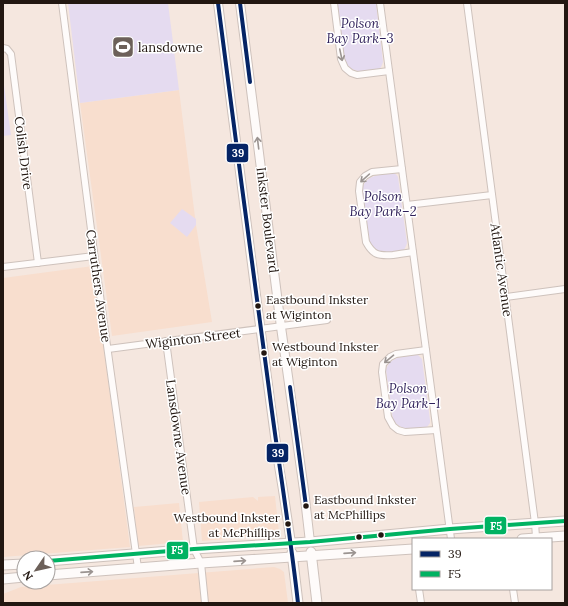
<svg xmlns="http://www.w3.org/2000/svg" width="568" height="606" viewBox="0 0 568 606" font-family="Lora,serif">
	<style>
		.built { fill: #f8dece }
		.green { fill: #e5dbf0 }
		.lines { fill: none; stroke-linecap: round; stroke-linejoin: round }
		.street-casing { stroke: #cec2bc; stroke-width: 8 }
		.secondary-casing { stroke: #cec2bc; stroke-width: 10 }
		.primary-casing { stroke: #cec2bc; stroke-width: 11 }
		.street { stroke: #fefbfa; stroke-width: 6 }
		.secondary { stroke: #fefbfa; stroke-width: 8 }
		.primary { stroke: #fefbfa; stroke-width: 9 }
		.bus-1-casing { stroke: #fff; stroke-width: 7 }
		.bus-2-casing { stroke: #fff; stroke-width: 7 }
		.bus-1 { stroke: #052465; stroke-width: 4 }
		.bus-2 { stroke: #00b262; stroke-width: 4 }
		.oneway { stroke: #9b9491 }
		.bus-dot { fill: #221711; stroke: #fff; stroke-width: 1.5 }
		.labels { text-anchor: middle; stroke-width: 3; stroke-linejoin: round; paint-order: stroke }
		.bus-label { font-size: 12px; fill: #221711; stroke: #fff; text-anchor: start }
		.park-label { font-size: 13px; font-style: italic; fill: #2e1f59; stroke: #fff }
		.poi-label { font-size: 13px; fill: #221711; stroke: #fff; text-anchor: start }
		.street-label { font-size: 13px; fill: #221711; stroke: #fff }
		.line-badge { stroke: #fff; stroke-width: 1.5 }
		.badge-label { font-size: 11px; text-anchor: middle; font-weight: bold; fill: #fff }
	</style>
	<rect width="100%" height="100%" fill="#f5e7df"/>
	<g class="built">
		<path d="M179,90l17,135 16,97 -100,14 -32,-233z"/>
		<path d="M93,266l37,281 -127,10v-279z"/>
		<path d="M275,496l4,37v2l-77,6 -3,-39 54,-5 5,4v-4z"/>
		<path d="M179,503l4,39 -45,4 -4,-39z"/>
		<path d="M274,567l6,2 4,3 4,31h-285v-9l18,-7z"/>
	</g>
	<g class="green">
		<path d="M68,3h100l11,87 -99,13z"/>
		<path d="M337,3h39l7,59 -1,3 -2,4c-14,2 -25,6 -35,-6z"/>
		<path d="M3,78l8,57 -8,1z"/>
		<path d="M392,173c3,0 5,2 6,4l9,66 -1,3 -2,4c-15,2 -31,7 -36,-11l-6,-50c4,-14 17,-14 30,-16z"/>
		<path d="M182,209l14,10v6l-9,12 -17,-14z"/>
		<path d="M415,355h3l4,4 8,61v3l-3,4c-14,1 -24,6 -34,-7l-7,-50c4,-14 17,-13 29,-15z"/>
	</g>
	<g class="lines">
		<g class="street-casing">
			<g id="street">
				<path d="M62,3l31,242 45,323"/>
				<path d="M334,3l7,56 4,9 6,5 6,2 32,-4"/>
				<path d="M380,3l46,347 25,189"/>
				<path d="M467,3l68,520 1,14"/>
				<path d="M3,48l4,1 4,5 27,209"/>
				<path d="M402,169l-30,3 -7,4 -5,6 -1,9 7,51c7,13 12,14 27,13 6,-1 13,-2 20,-3"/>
				<path d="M407,205l85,-10"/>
				<path d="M3,267l91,-11"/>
				<path d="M506,297l59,-8"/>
				<path d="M166,341l28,208 7,14 4,40"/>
				<path d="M108,349l219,-29"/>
				<path d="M426,350l-30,4 -6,3 -7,7 -1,8 6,45 5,9 5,4 7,2 31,-2"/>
				<path d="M419,589l2,14"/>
				<path d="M513,589l2,14"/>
			</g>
		</g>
		<g class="secondary-casing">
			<g id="secondary">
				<path d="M218,3l41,315 20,148 4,24 8,53"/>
				<path d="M240,3l41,324 23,163 6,52"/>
			</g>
		</g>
		<g class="primary-casing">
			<g id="primary">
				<path d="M522,539l43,-3"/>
				<path d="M311,552l6,51"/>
				<path d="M292,553l6,50"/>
				<path d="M48,561l146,-12 116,-7 140,-13 115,-8"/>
				<path d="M3,565l21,-1"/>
				<path d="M48,575l153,-12 212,-14"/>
				<path d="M3,579l21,-2"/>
			</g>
		</g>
		<use href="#street" class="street"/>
		<use href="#secondary" class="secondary"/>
		<use href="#primary" class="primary"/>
		<g class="bus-1-casing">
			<g id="bus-1">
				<path d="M218,3c17,129 33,257 51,386 9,71 21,142 29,214"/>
				<path d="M240,3l10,79"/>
				<path d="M290,387l16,119"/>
			</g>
		</g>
		<g class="bus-2-casing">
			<path id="bus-2" d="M48,561l146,-12 116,-7 140,-13 115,-8"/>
		</g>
		<use href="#bus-1" class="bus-1"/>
		<use href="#bus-2" class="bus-2"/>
	</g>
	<defs><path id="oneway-shaft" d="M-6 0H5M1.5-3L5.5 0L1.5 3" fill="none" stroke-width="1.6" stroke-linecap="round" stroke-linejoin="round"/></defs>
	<g class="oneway">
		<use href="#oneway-shaft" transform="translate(341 55) rotate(78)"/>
		<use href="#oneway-shaft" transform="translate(258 143) rotate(-97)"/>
		<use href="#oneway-shaft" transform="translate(365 178) rotate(138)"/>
		<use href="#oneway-shaft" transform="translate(389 359) rotate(140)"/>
		<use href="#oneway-shaft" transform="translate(350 553) rotate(-4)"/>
		<use href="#oneway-shaft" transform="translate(240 561) rotate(-4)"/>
		<use href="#oneway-shaft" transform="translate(87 572) rotate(-4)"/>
	</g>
	<defs>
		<g id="stadium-square" transform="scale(1.15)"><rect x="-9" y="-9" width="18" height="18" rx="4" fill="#6c6059" stroke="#fff"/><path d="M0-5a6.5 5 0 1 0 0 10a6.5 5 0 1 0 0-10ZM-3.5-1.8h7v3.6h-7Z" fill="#fff"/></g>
	</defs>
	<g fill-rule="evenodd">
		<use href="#stadium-square" x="123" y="47"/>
	</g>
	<g class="bus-dot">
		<circle cx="258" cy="306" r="3.5"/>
		<circle cx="264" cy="353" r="3.5"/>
		<circle cx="306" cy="506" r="3.5"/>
		<circle cx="288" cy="524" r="3.5"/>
		<circle cx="381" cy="535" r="3.5"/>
		<circle cx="359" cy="537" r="3.5"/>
	</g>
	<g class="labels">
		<g class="bus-label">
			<text x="266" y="304">Eastbound Inkster<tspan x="266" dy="15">at Wiginton</tspan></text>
			<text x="272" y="351">Westbound Inkster<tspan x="272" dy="15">at Wiginton</tspan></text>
			<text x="314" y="504">Eastbound Inkster<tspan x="314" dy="15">at McPhillips</tspan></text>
			<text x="280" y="522" text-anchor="end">Westbound Inkster<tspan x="280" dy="15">at McPhillips</tspan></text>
		</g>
		<g class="park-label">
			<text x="360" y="28">Polson<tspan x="360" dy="15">Bay Park–3</tspan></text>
			<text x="383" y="201">Polson<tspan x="383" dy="15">Bay Park–2</tspan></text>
			<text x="408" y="393">Polson<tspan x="408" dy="15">Bay Park–1</tspan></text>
		</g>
		<g class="poi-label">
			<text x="138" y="52">lansdowne</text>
		</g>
		<g class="street-label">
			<text transform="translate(24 153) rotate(83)" y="5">Colish Drive</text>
			<text transform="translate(268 220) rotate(83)" y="5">Inkster Boulevard</text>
			<text transform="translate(502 270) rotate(82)" y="5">Atlantic Avenue</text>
			<text transform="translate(99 286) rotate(82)" y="5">Carruthers Avenue</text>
			<text transform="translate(193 338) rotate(-7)" y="5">Wiginton Street</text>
			<text transform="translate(179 437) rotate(82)" y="5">Lansdowne Avenue</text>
		</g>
	</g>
	<g class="line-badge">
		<rect x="226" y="143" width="23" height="20" rx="4" fill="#052465"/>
		<rect x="266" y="443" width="23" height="20" rx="4" fill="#052465"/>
		<rect x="484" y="516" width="23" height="19" rx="4" fill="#00b262"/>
		<rect x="166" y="541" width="23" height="19" rx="4" fill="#00b262"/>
	</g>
	<g class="badge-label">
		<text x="238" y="157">39</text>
		<text x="278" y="457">39</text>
		<text x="496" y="530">F5</text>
		<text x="177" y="554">F5</text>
	</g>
	<rect width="568" height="606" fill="none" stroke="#221711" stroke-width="8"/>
	<rect x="412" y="538" width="140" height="52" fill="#ffffff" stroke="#a7a2a0"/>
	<rect x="420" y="551" width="20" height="6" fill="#052465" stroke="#a7a2a0"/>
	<text x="448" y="558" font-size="12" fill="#221711">39</text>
	<rect x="420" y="571" width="20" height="6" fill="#00b262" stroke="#a7a2a0"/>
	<text x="448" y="578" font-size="12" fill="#221711">F5</text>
	<g transform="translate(36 570) rotate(236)"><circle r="19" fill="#ffffff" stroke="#a7a2a0"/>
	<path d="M0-3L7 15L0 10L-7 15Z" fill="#6c6059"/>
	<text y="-6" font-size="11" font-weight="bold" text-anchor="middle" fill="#221711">N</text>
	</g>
</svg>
